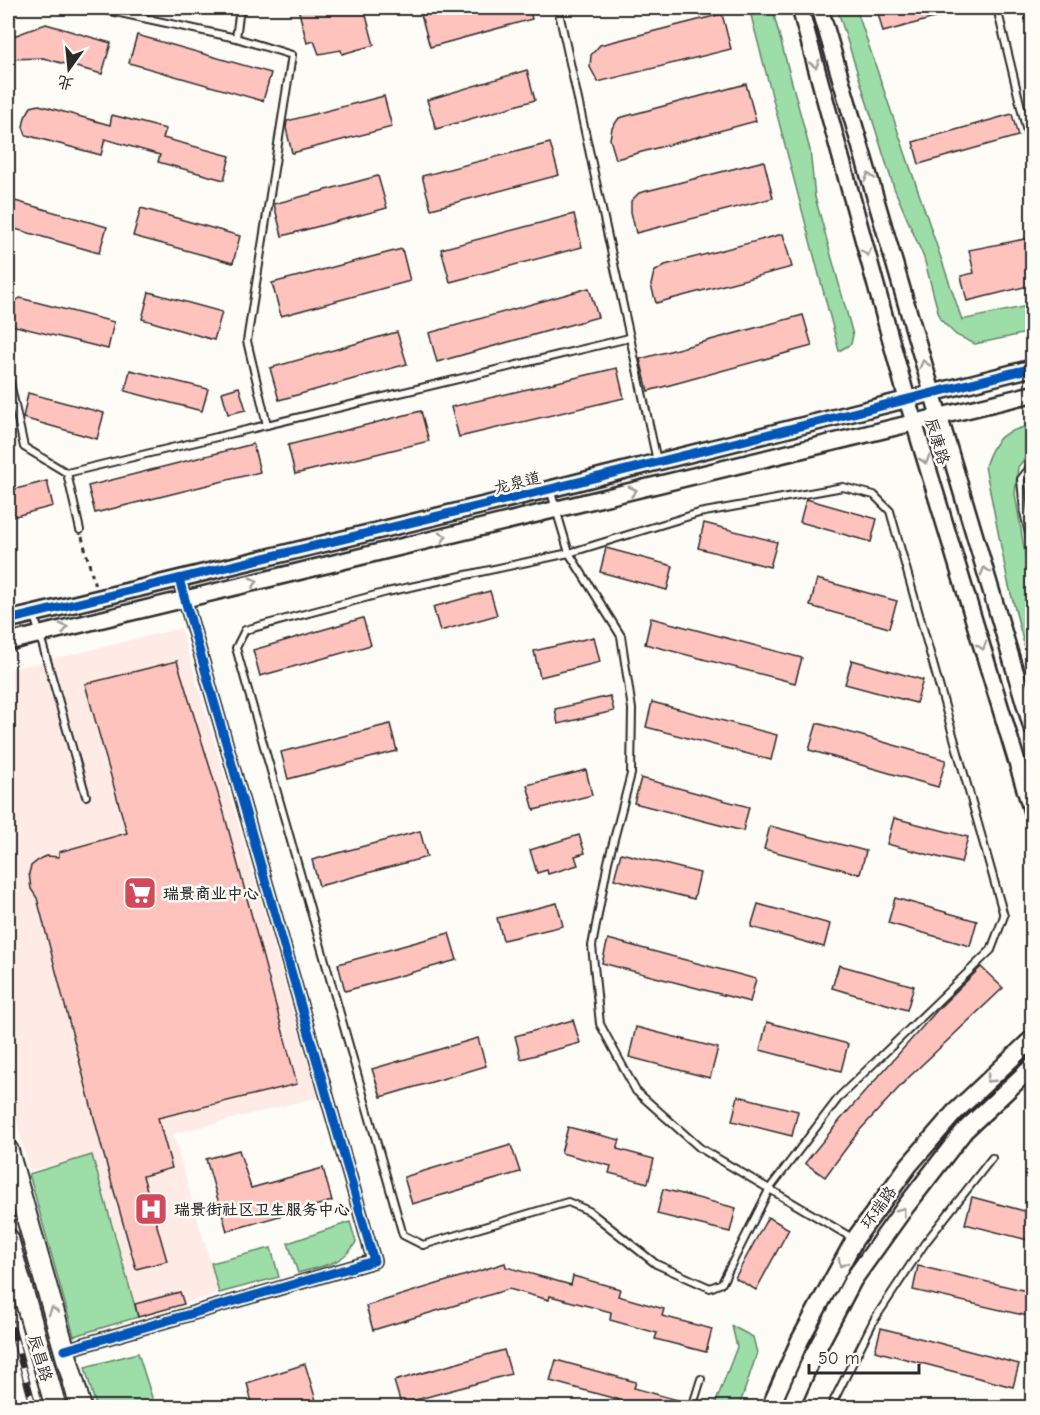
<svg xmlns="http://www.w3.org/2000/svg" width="1040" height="1415" viewBox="0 0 1040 1415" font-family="'Comic Neue','LXGW WenKai TC',sans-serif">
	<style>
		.built { fill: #feebe6 }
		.green { fill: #9ddda7; stroke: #648469; stroke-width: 1.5 }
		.building { fill: #ffc3be; stroke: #2b2b2b; stroke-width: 1.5 }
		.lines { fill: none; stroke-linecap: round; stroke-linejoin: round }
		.service-casing { stroke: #2b2b2b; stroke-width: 10 }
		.minor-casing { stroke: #2b2b2b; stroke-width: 16 }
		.tertiary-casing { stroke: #2b2b2b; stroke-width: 20 }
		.secondary-casing { stroke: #2b2b2b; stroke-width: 21 }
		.primary-casing { stroke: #2b2b2b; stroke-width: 24 }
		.path { stroke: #2b2b2b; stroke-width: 3; stroke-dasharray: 4.5 4.5; stroke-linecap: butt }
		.service { stroke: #fdfcf7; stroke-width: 6 }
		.minor { stroke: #fdfcf7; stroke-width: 12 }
		.tertiary { stroke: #fdfcf7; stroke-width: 15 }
		.secondary { stroke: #fdfcf7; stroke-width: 16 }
		.primary { stroke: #fdfcf7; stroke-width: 20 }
		.rail-casing { stroke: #2b2b2b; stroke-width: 7 }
		.rail { stroke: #fdfcf7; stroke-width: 4.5; stroke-dasharray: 14; stroke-linecap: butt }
		.cycleway-casing { stroke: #fdfcf7; stroke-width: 13 }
		.cycleway { stroke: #0057b8; stroke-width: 9 }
		.oneway { stroke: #9e9e9b }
		.labels { text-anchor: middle; stroke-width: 5; stroke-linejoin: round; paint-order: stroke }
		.street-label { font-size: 16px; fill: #2b2b2b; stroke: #fdfcf7 }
		.poi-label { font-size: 16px; font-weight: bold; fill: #2b2b2b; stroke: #fdfcf7; text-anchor: start }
	</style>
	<rect width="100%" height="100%" fill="#fdfcf7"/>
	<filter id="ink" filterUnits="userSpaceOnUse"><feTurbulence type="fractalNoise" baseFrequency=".0167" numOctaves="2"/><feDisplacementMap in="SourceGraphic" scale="12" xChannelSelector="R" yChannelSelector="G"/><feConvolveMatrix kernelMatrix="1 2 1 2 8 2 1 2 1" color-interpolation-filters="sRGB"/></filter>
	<g filter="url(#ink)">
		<path class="built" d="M181,628l137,469 -145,37 46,159 -81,24 -46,-162 -62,16 -22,-81v-420z"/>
		<g class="green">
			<path d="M749,8h23l38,142 5,47 38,138 -2,9 -12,7z"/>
			<path d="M837,8h19l106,312 70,-15v27l-57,12 -19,-9 -16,-16 -16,-61 -30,-70z"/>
			<path d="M1032,425v25l-14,17 -3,27 17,100v81l-24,-93 -23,-116c10,-30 18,-34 47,-41z"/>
			<path d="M92,1155l46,162 -64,19 -45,-162z"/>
			<path d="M350,1222l6,20c-13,23 -35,24 -58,31l-10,-30z"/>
			<path d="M271,1248l8,29 -60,16 -8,-30z"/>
			<path d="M732,1326l21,11 4,16 -18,54h-25l23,-60z"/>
			<path d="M138,1353l17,54h-59l-11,-40z"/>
		</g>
		<g class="building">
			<path d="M298,8h66l10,37 -32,9 -1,-4 -22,4 -5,-13 -7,2z"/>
			<path d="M449,8h80l3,11 -102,28 -9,-32z"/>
			<path d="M884,8h75l1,3 -77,21 -6,-23z"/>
			<path d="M722,14l9,35 -133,33 -8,-15 1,-12 9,-10z"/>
			<path d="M46,24l65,19 -9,31 -59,-16 -35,1v-21z"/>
			<path d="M137,35l134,38 -8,28 -134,-38z"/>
			<path d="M527,70l8,30 -99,29 -9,-29z"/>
			<path d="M746,84l10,37 -140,38 -6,-20 2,-11 7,-10z"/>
			<path d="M384,96l8,31 -100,26 -6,-25 1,-7z"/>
			<path d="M39,105l71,20 2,-10 54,14 -3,9 67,18 -6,24 -66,-18 2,-7 -55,-16 -4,16 -75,-20 -3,-8 2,-10 6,-10z"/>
			<path d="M1012,114l6,22 -99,28 -6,-22z"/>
			<path d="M550,143l9,32 -128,34 -9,-33z"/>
			<path d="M764,161l9,37 -137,35 -5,-21v-11l8,-8z"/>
			<path d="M378,176l9,32 -105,28 -8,-32z"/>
			<path d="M8,199l99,28 -8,26 -91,-26z"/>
			<path d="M141,208l99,28 -7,27 -100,-27z"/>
			<path d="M574,214l8,33 -132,35 -9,-33z"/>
			<path d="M783,234l9,33 -136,36 -5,-18 3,-13 11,-7z"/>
			<path d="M1030,238l2,10v37l-65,16 -6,-25 13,-3 -5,-23z"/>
			<path d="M402,249l8,32 -129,35 -9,-33z"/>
			<path d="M589,288l9,29 -161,45 -8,-29z"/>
			<path d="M149,292l73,20 -8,28 -72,-21z"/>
			<path d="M20,298l94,24 -6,27 -97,-24 -3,-11 2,-9z"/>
			<path d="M803,315l9,31 -164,45 -8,-32z"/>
			<path d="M397,332l10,32 -128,36 -9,-32z"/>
			<path d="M617,368l7,30 -165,39 -8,-30z"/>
			<path d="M130,370l78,19 -6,22 -77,-20z"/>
			<path d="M239,387l7,23 -18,4 -6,-22z"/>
			<path d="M28,393l76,20 -7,26 -74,-21z"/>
			<path d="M421,411l8,30 -134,33 -7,-29z"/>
			<path d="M253,444l7,28 -165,41 -7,-27z"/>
			<path d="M47,481l6,25 -45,12v-27z"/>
			<path d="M806,499l71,20 -6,23 -71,-20z"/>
			<path d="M704,523l73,19 -7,25 -72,-19z"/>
			<path d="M606,548l67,18 -6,24 -67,-18z"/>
			<path d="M817,579l80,22 -8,27 -79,-22z"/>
			<path d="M490,591l7,24 -57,16 -7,-24z"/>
			<path d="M363,618l8,27 -111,31 -7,-26z"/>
			<path d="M651,618l151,40 -7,25 -150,-39z"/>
			<path d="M594,637l6,25 -60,15 -6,-26z"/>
			<path d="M852,660l71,20 -7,23 -71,-19z"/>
			<path d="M177,661l47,152 73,271 -139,34 14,50 -29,8 24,85 -31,8 -33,-117 -66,-254 -6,-9 -2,-16 2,-7 10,-8 6,-2 12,1v-5l68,-19 -42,-149z"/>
			<path d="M610,696l4,15 -56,13 -3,-15z"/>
			<path d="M652,702l125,33 -6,25 -125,-33z"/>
			<path d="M817,723l129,37 -8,27 -129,-37z"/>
			<path d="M390,724l7,27 -109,28 -7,-27z"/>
			<path d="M586,770l6,25 -58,15 -7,-25z"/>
			<path d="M641,778l108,29 -6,24 -109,-28z"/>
			<path d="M894,818l74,19 -7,26 -74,-19z"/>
			<path d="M770,826l96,25 -6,23 -96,-25z"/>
			<path d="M420,831l7,26 -108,29 -7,-26z"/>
			<path d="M579,835l6,18 -10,3 3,9 -30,9 -1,-4 -10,3 -7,-23z"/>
			<path d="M621,853l79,20 -6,26 -80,-20z"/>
			<path d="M895,898l82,23 -7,25 -82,-23z"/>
			<path d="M557,903l6,23 -60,14 -6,-22z"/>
			<path d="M758,904l72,20 -6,23 -73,-20z"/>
			<path d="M449,933l8,27 -112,31 -7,-27z"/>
			<path d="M608,939l148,40 -6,23 -148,-39z"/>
			<path d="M839,965l75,21 -7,24 -75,-22z"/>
			<path d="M981,967l22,21 -96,91 -48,52 -34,46 -20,-14 35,-43 100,-113z"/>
			<path d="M573,1020l7,23 -59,16 -6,-23z"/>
			<path d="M767,1022l81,22 -7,27 -81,-21z"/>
			<path d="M636,1027l82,21 -8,30 -81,-21z"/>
			<path d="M478,1038l8,28 -105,31 -9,-28z"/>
			<path d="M738,1096l60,15 -6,25 -60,-15z"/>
			<path d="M568,1127l52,13 -3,9 37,10 -6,24 -39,-10 2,-7 -50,-13z"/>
			<path d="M511,1145l9,27 -108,32 -8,-27z"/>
			<path d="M239,1150l12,38 72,-20 9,33 -105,30 -21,-72z"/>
			<path d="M663,1189l73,19 -6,24 -73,-18z"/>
			<path d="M972,1197l60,16v28l-67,-17z"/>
			<path d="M768,1217l21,12 -33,61 -21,-12z"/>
			<path d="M505,1263l1,4 65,18 2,-9 47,13 -2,7 46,13 -2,7 50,13 -6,23 -51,-13 2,-6 -47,-13 1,-8 -61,-16 -1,4 -40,-11 -136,41 -7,-24z"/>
			<path d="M918,1266l114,26v25l-119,-27z"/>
			<path d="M180,1292l4,12 -46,13 -3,-13z"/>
			<path d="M881,1328l138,36 -6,23 -138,-36z"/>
			<path d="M504,1350l7,24 -110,30 -7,-23z"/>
			<path d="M556,1360l80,22 -2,6 54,15 -1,4h-58l2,-4 -81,-22z"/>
			<path d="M305,1364l13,43h-65l-6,-24z"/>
		</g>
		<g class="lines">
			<g class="service-casing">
				<g id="service">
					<path d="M8,8h6"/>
					<path d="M97,8l139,30 56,17 -45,286 20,84"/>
					<path d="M558,8l99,453"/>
					<path d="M997,8l35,145"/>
					<path d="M236,38l4,-30"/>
					<path d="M8,373l16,74 43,26 13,57"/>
					<path d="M1032,465l-11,14 3,33 8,35"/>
					<path d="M67,473l562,-135"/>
					<path d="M843,487l31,8 16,16 114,405 -13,34 -151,146 -70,92 -48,95 -12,5 -54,-24 -67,-53 -21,-9 -145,43 -20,-10 -167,-587 9,-18 142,-38 182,-39 130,-40z"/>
					<path d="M550,489l19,64 52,83 11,73 -1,65 -23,88 -16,84 8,78 36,67 64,57 154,91"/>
					<path d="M34,615l52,181"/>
					<path d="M692,1408l9,-29"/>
					<path d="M830,1408l44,-88 51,-77 67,-85"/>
				</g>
			</g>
			<g class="minor-casing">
				<path id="minor" d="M65,1350l309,-89 -195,-682"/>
			</g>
			<g class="tertiary-casing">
				<g id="tertiary">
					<path d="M800,8l107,391 125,413"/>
					<path d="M820,8l112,384 100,336"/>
					<path d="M8,620l542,-131 482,-121"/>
					<path d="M8,642l1024,-248"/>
				</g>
			</g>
			<g class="secondary-casing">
				<g id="secondary">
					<path d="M770,1408l30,-68 55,-101 54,-74 45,-52 78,-74"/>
					<path d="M790,1408l22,-50 41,-78 53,-74 58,-75 68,-64"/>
				</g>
			</g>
			<g class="primary-casing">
				<g id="primary">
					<path d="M8,1151l73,257"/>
					<path d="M8,1239l48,169"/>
				</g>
			</g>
			<path class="path" d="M82,537l13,49"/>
			<use href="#service" class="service"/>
			<use href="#minor" class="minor"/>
			<use href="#tertiary" class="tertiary"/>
			<use href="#secondary" class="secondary"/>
			<use href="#primary" class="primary"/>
			<g class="rail-casing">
				<path id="rail" d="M8,1313l26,95"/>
			</g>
			<use href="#rail" class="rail"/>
			<g class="cycleway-casing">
				<g id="cycleway">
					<path d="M8,620l542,-131 482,-121"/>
					<path d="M65,1350l309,-89 -195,-682"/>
				</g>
			</g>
			<use href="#cycleway" class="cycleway"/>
		</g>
		<defs><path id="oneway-chevron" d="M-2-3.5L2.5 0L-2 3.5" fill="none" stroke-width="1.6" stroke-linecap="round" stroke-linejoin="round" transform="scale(1.5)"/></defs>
		<g class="oneway">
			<use href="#oneway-chevron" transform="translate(815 64) rotate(75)"/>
			<use href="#oneway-chevron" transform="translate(869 177) rotate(-106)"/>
			<use href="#oneway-chevron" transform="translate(867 252) rotate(75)"/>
			<use href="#oneway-chevron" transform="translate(924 364) rotate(-106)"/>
			<use href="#oneway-chevron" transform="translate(925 460) rotate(73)"/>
			<use href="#oneway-chevron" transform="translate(633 491) rotate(-14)"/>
			<use href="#oneway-chevron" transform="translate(443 537) rotate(-14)"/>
			<use href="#oneway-chevron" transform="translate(985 571) rotate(-107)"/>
			<use href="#oneway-chevron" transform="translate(254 582) rotate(-14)"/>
			<use href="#oneway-chevron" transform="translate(64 628) rotate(-14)"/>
			<use href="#oneway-chevron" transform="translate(982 646) rotate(73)"/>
			<use href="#oneway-chevron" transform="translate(990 1079) rotate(137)"/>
			<use href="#oneway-chevron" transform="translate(902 1211) rotate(-54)"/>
			<use href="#oneway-chevron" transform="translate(842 1263) rotate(118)"/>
			<use href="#oneway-chevron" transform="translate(53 1311) rotate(-106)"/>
		</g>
	</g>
	<defs>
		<g id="supermarket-square" transform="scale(1.725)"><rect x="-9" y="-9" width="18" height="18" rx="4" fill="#d1495b" stroke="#fdfcf7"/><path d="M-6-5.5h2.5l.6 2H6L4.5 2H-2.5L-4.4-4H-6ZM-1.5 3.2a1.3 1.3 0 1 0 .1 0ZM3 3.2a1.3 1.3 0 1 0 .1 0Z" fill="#fff"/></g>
		<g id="hospital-square" transform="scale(1.725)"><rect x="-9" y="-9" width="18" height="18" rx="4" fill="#d1495b" stroke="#fdfcf7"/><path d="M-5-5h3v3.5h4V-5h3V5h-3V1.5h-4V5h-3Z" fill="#fff"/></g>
	</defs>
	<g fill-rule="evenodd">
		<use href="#supermarket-square" x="140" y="893"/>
		<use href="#hospital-square" x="151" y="1209"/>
	</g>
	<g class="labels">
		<g class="street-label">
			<text transform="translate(938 441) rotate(73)" y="6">辰康路</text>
			<text transform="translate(517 482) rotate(-14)" y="6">龙泉道</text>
			<text transform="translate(878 1207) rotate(-54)" y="6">环瑞路</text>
			<text transform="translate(41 1358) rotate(74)" y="6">辰昌路</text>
		</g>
		<g class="poi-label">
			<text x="163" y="899">瑞景商业中心</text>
			<text x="174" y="1215">瑞景街社区卫生服务中心</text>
		</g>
	</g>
	<rect width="1040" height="1415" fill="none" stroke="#fdfcf7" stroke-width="30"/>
	<rect x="15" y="15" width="1010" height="1385" fill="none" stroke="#2b2b2b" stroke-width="2" filter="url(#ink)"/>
	<g transform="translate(69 69) rotate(195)" stroke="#fdfcf7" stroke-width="4.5" paint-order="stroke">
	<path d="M0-4.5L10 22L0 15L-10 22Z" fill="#2b2b2b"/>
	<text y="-9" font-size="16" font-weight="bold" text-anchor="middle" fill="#2b2b2b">北</text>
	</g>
	<path d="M809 1364v9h110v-9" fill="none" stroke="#2b2b2b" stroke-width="3"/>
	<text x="818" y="1364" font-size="18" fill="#2b2b2b" stroke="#fdfcf7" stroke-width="4.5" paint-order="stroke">50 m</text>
</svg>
